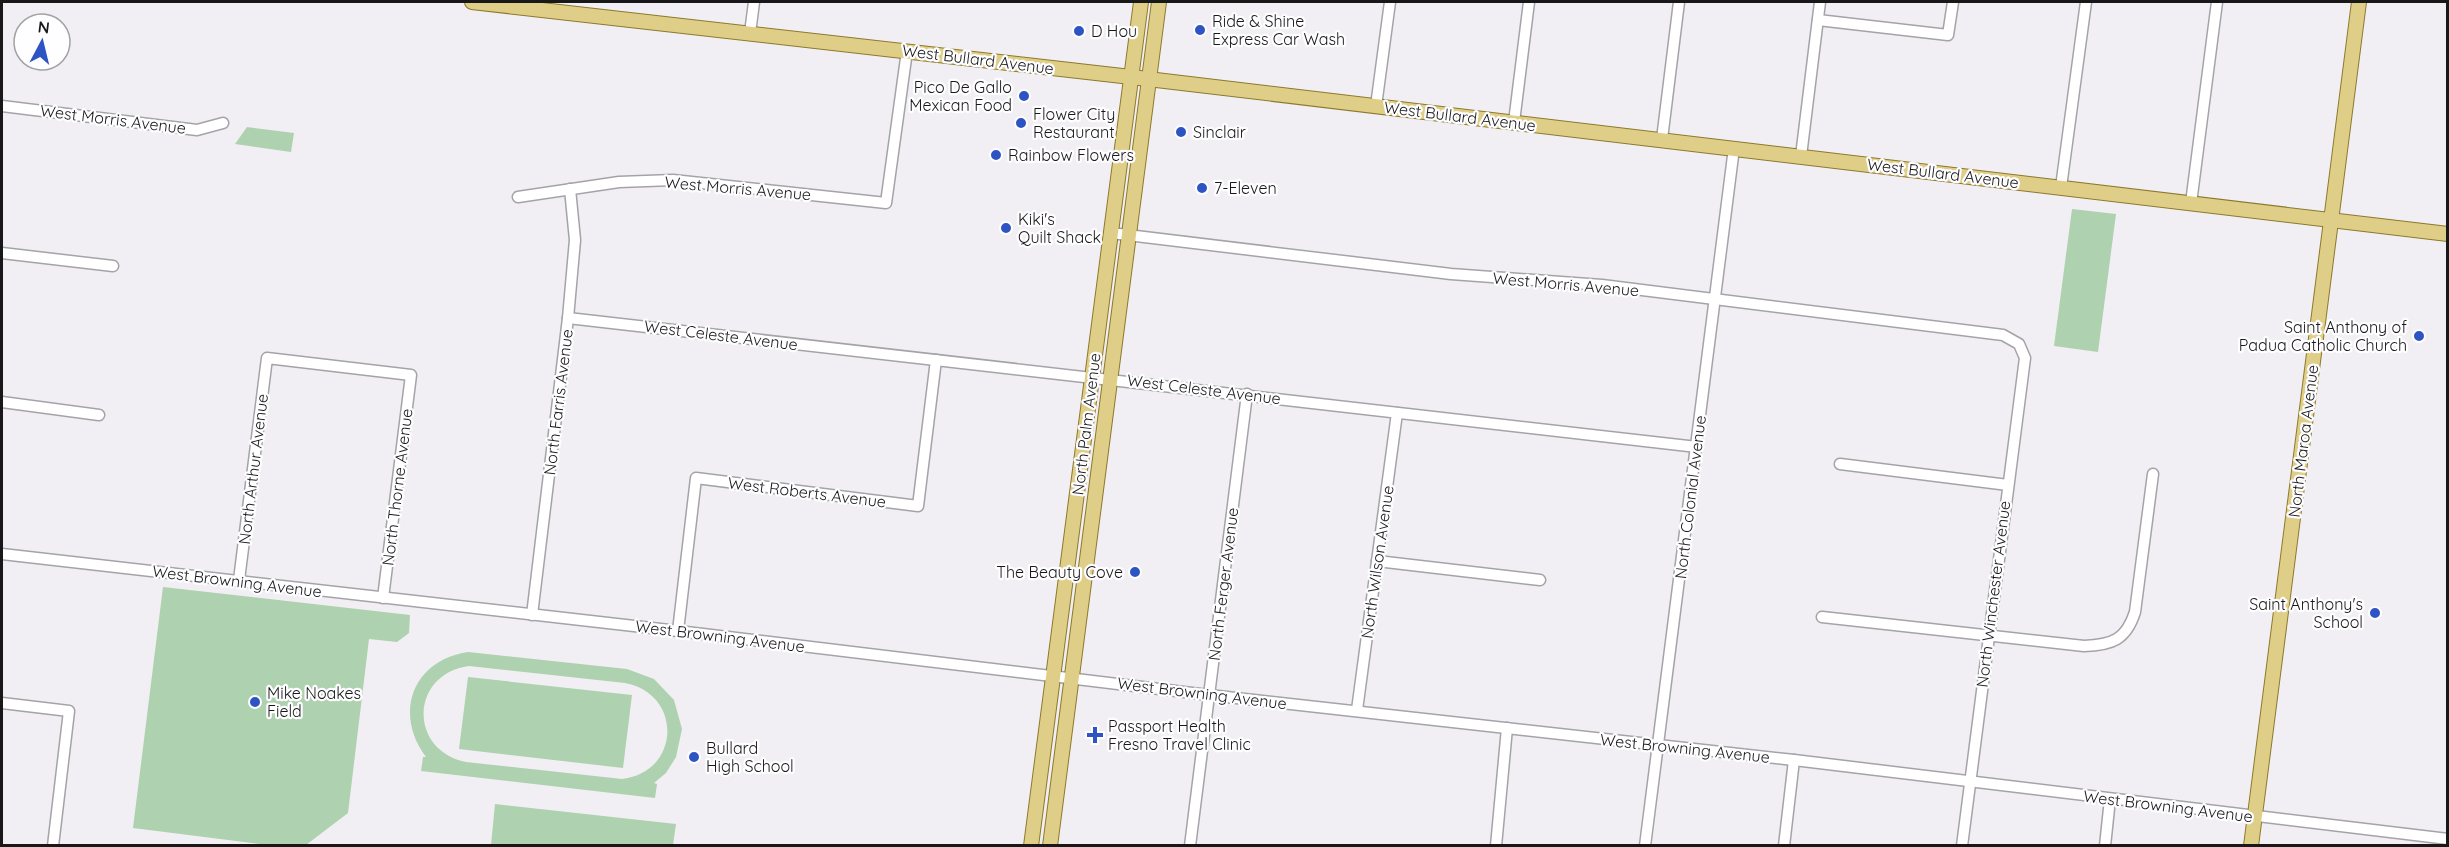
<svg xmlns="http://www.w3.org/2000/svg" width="2449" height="847" viewBox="0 0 2449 847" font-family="Quicksand,sans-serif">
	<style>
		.green { fill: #aed1b0; fill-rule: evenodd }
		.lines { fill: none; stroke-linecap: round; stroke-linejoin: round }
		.minor-casing { stroke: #a5a3a7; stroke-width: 13 }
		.major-casing { stroke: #8c792c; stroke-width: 16 }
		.minor { stroke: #fff; stroke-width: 10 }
		.major { stroke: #dfce87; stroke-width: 14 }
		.poi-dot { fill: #2e54c4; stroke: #fefdff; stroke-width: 2 }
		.labels { text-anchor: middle; stroke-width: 4.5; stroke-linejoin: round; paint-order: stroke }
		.poi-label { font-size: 16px; fill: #191819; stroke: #fefdff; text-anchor: start }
		.street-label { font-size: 16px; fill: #191819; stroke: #fefdff }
	</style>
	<rect width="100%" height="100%" fill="#f1eff3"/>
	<g class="green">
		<path d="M247,127l47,6 -3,19 -56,-8z"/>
		<path d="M2072,209l44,5 -18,138 -44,-6z"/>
		<path d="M163,587l247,28 -1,18 -12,9 -28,-3 -21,174 -42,32h-39l-134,-17z"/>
		<path d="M468,652l159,17 27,10 20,21 8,29 -6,28 -10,16 -12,10 3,1 -2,14 -234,-27 2,-14h3c-33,-44 -13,-97 42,-105zM469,666l156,17c58,11 56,89 -3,96l-156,-17c-58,-12 -56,-88 3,-96z"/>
		<path d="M468,677l164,18 -9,73 -164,-19z"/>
		<path d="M495,804l181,20 -3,21h-182z"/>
	</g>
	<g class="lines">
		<g class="minor-casing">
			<g id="minor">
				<path d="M1818,20l130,15 5,-33"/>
				<path d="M750,33l4,-31"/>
				<path d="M2,106l195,24 26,-7"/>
				<path d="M1376,106l14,-104"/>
				<path d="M1514,122l15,-120"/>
				<path d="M1662,139l17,-137"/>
				<path d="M1801,156l19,-154"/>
				<path d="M2061,187l25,-185"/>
				<path d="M518,197l101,-15 54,-2 213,23 21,-152"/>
				<path d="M2191,203l26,-201"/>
				<path d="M1111,233l340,41 151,11 401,50 16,9 6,14 -63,488"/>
				<path d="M2,253l111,13"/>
				<path d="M568,318l1129,129"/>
				<path d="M2,402l97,13"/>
				<path d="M1840,464l168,21"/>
				<path d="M2,554l676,77 531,64 585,65 654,79"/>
				<path d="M1377,561l163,19"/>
				<path d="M239,580l28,-222 144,17 -28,223"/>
				<path d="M532,615l36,-297 7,-78 -5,-51"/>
				<path d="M1822,617l262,29c28,-1 42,-6 51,-34l18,-138"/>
				<path d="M678,631l18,-153 222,28 18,-146"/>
				<path d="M2,703l67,8 -16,135"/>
				<path d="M1357,710l40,-297"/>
				<path d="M1190,846l57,-452"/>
				<path d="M1496,846l11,-118"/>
				<path d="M1645,846l89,-698"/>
				<path d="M1784,846l10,-86"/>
				<path d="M2105,846l5,-47"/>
			</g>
		</g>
		<g class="major-casing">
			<g id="major">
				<path d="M472,2l659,75 1317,157"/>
				<path d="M1031,846l110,-844"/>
				<path d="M1050,846l109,-844"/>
				<path d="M2251,846l108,-844"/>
			</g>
		</g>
		<use href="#minor" class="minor"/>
		<use href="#major" class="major"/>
	</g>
	<g class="poi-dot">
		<circle cx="1200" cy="30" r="6"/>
		<circle cx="1079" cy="31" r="6"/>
		<circle cx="1024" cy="96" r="6"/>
		<circle cx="1021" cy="123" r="6"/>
		<circle cx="1181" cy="132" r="6"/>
		<circle cx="996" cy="155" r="6"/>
		<circle cx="1202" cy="188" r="6"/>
		<circle cx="1006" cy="228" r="6"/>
		<circle cx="2419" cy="336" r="6"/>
		<circle cx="1135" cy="572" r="6"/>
		<circle cx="2375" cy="613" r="6"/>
		<circle cx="255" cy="702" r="6"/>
		<path d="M1092 726h6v6h6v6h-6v6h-6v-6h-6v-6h6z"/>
		<circle cx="694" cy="757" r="6"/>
	</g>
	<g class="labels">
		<g class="poi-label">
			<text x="1212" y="27">Ride &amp; Shine<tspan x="1212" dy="18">Express Car Wash</tspan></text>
			<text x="1091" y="37">D Hou</text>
			<text x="1012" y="93" text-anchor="end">Pico De Gallo<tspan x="1012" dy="18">Mexican Food</tspan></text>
			<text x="1033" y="120">Flower City<tspan x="1033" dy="18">Restaurant</tspan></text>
			<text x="1193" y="138">Sinclair</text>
			<text x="1008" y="161">Rainbow Flowers</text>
			<text x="1214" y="194">7-Eleven</text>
			<text x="1018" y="225">Kiki's<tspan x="1018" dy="18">Quilt Shack</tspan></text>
			<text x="2407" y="333" text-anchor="end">Saint Anthony of<tspan x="2407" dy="18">Padua Catholic Church</tspan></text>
			<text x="1123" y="578" text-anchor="end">The Beauty Cove</text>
			<text x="2363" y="610" text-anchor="end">Saint Anthony's<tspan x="2363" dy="18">School</tspan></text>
			<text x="267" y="699">Mike Noakes<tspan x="267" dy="18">Field</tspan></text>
			<text x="1108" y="732">Passport Health<tspan x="1108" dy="18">Fresno Travel Clinic</tspan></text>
			<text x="706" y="754">Bullard<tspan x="706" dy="18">High School</tspan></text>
		</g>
		<g class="street-label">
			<text transform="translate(978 59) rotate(7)" y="6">West Bullard Avenue</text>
			<text transform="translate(1460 116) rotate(7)" y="6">West Bullard Avenue</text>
			<text transform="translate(113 119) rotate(7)" y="6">West Morris Avenue</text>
			<text transform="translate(1943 173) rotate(7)" y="6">West Bullard Avenue</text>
			<text transform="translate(738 188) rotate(5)" y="6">West Morris Avenue</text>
			<text transform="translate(1566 284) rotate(5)" y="6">West Morris Avenue</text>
			<text transform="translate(721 335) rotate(7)" y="6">West Celeste Avenue</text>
			<text transform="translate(1204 389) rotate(7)" y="6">West Celeste Avenue</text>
			<text transform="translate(558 402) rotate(-83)" y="6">North Farris Avenue</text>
			<text transform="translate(1086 424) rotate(-83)" y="6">North Palm Avenue</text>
			<text transform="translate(2303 441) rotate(-83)" y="6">North Maroa Avenue</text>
			<text transform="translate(253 469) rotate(-83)" y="6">North Arthur Avenue</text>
			<text transform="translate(397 487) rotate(-83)" y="6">North Thorne Avenue</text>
			<text transform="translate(807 492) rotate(7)" y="6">West Roberts Avenue</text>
			<text transform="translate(1690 497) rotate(-83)" y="6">North Colonial Avenue</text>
			<text transform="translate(1377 562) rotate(-82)" y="6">North Wilson Avenue</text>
			<text transform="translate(237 581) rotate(7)" y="6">West Browning Avenue</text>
			<text transform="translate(1223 584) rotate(-83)" y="6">North Ferger Avenue</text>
			<text transform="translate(1993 594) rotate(-83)" y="6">North Winchester Avenue</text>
			<text transform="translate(720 636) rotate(7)" y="6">West Browning Avenue</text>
			<text transform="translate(1202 693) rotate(7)" y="6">West Browning Avenue</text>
			<text transform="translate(1685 748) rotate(6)" y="6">West Browning Avenue</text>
			<text transform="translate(2168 806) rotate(7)" y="6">West Browning Avenue</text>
		</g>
	</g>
	<rect width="2449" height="847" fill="none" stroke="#191819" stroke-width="6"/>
	<g transform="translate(42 42) rotate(7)"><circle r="28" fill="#fefdff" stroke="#a2a1a3" stroke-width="1.5"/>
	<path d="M0-4.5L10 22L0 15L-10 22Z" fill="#2e54c4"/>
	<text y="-9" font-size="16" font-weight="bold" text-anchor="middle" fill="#191819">N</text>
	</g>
</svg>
